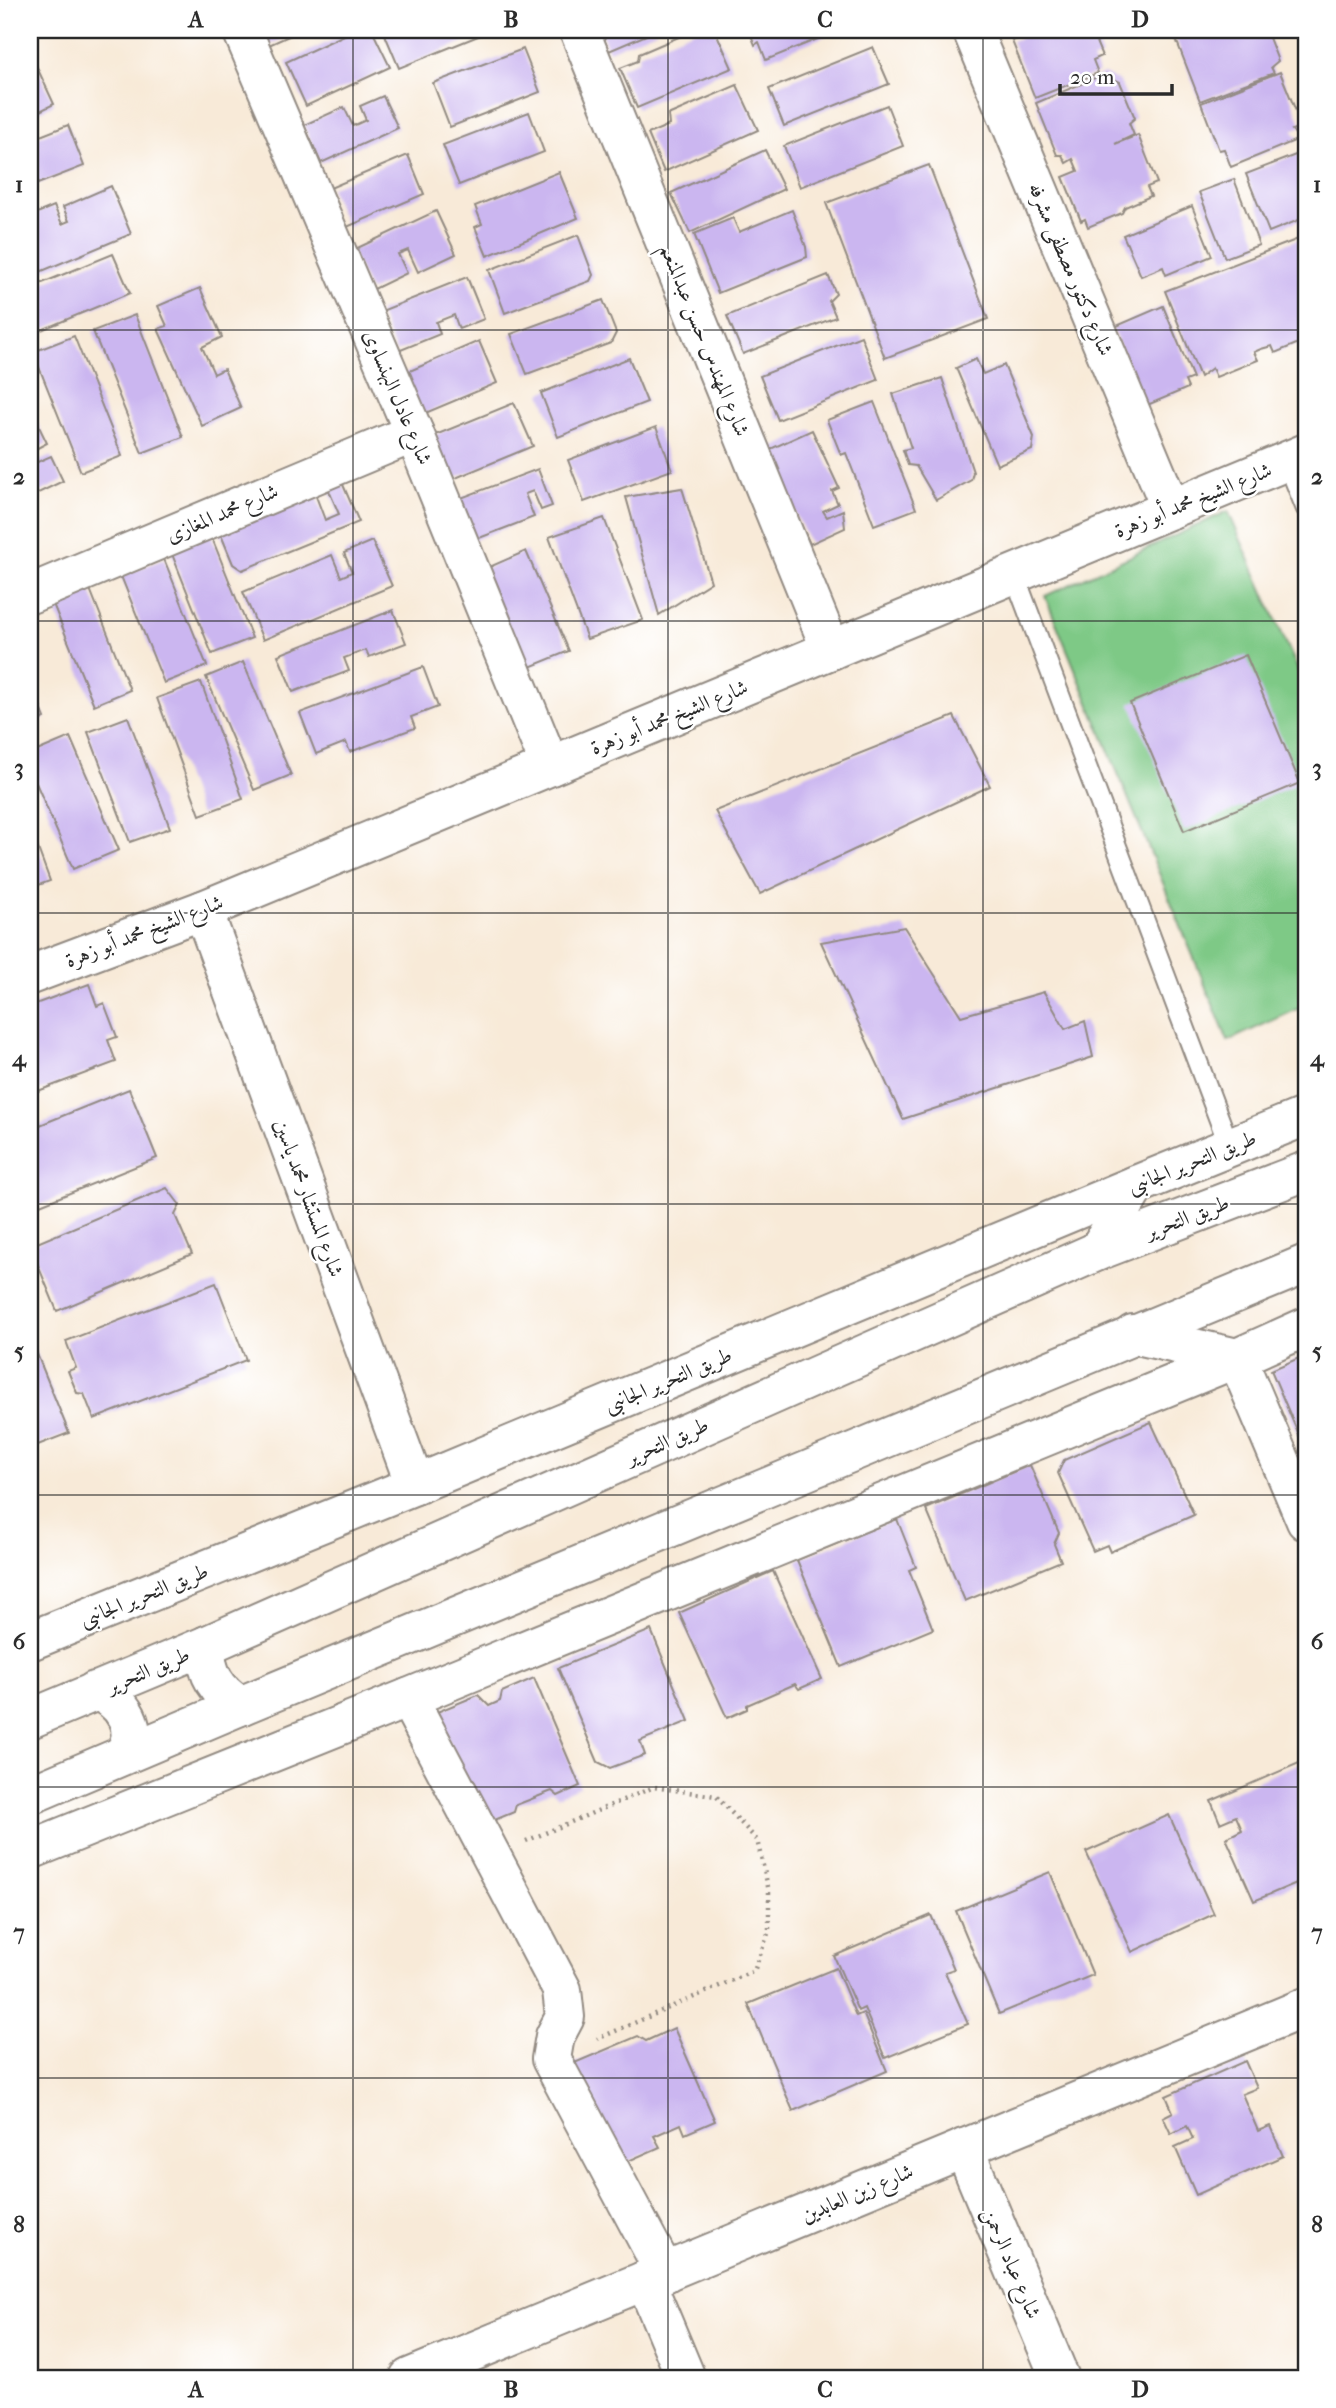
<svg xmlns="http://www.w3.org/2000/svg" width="1336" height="2408" viewBox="0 0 1336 2408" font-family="'IM FELL French Canon',Amiri,serif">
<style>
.green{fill:#7ec986;stroke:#547a58;stroke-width:2}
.building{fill:#cbb6f0}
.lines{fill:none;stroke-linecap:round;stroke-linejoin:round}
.service-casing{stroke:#928a82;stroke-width:23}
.minor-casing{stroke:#928a82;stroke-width:42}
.tertiary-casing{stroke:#928a82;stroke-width:42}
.path{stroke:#928a82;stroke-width:4.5;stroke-dasharray:2 5;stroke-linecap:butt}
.service{stroke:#fff;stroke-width:19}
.minor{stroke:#fff;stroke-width:38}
.tertiary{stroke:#fff;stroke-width:38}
.grid{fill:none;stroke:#2b2b2b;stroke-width:2;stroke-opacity:0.55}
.labels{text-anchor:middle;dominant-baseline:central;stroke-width:5;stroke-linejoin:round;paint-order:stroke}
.street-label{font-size:21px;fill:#2b2b2b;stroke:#fff}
.neatline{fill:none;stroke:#2b2b2b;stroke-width:2.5}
.grid-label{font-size:23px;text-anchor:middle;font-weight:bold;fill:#2b2b2b}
</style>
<rect width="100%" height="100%" fill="#fff"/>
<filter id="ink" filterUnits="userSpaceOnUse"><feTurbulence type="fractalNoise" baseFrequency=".0143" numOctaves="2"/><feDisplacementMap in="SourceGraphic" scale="14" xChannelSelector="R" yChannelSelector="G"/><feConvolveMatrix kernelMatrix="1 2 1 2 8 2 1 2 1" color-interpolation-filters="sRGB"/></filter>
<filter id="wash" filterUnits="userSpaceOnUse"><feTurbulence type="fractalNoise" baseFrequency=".00686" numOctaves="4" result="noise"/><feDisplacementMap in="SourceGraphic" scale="28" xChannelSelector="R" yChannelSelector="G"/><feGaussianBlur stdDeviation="1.57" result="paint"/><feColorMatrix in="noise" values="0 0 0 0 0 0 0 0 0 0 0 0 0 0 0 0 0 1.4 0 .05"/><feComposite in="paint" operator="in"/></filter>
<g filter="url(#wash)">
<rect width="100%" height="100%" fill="#f8ead8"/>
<polygon class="green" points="1228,511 1306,688 1306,1005 1228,1041 1045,596"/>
<g id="blocks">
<g class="building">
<polygon points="261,30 302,30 269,45"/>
<polygon points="355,30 372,30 390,67 306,106 286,62"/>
<polygon points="383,30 493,30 399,68"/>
<polygon points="600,30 658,30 609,51"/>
<polygon points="695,30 715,30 732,68 637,108 620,68 638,61 639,54"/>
<polygon points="749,30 840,30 766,60 759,42 755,45"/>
<polygon points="1039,30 1091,30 1102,56 1093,60 1098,73 1035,98 1012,41"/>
<polygon points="1172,30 1195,30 1175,38"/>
<polygon points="1201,30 1266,30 1278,61 1271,67 1274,73 1200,101 1176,39"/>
<polygon points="873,47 889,84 784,126 769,89"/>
<polygon points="523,49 540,92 450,127 433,83"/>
<polygon points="34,61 54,104 30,116 30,63"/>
<polygon points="1280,72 1302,126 1292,130 1299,139 1231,167 1224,149 1219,150 1201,103"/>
<polygon points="1104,74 1120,82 1135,118 1129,123 1134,135 1115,144 1138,135 1157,183 1147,187 1151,196 1125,207 1122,213 1088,227 1085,219 1081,221 1063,177 1078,171 1073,159 1066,163 1062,155 1057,155 1036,103"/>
<polygon points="737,85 758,130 664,172 648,134 669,125 668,115"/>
<polygon points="383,96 398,128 321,163 304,125 344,107 353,126 366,120 360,106"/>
<polygon points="887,105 903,146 800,187 784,146"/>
<polygon points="529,112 544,152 459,185 443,145"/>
<polygon points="68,125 84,166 30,187 30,140"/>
<polygon points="765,150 784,189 690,233 671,193"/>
<polygon points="1306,151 1306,210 1299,220 1269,232 1246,174"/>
<polygon points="408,155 424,194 347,227 330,188"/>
<polygon points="929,165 988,319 885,358 826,203"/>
<polygon points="559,172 578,218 487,256 475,227 482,224 475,206"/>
<polygon points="1234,179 1259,245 1225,258 1199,192"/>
<polygon points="111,186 131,234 30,276 30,216 54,206 62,224 69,221 63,207"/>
<polygon points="1192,206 1212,256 1166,275 1163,267 1141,276 1123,235"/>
<polygon points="792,210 806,247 807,257 718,293 694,234 733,218 739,232"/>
<polygon points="436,211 456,254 418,272 408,250 398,254 407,273 370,291 351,251"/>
<polygon points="578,235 593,275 590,281 505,313 489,270"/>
<polygon points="1306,236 1306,340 1275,353 1272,346 1261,349 1254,352 1258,360 1216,377 1212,368 1200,377 1165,291"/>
<polygon points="113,254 130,293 32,334 30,329 30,288"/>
<polygon points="828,275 836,294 829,301 836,317 743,354 727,316"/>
<polygon points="467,277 484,319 459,329 454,315 436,322 440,334 396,352 379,312"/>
<polygon points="200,288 222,337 202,347 214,374 224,369 241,408 202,426 158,329 167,326 158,306"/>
<polygon points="603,300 616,333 611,343 527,374 511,334"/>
<polygon points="1163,306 1193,378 1185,381 1188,388 1145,406 1112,328"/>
<polygon points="135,315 183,437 142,453 93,331"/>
<polygon points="74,336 122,456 81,472 33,352"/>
<polygon points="861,336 878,380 778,420 760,376"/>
<polygon points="479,341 497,383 416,417 398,376"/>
<polygon points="629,358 647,402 558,437 541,393"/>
<polygon points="976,359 983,374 1004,365 1034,437 1032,450 997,465 956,368"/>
<polygon points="942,378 973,472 971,480 936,500 916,466 908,465 903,450 911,448 893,394"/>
<polygon points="874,402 916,509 874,525 846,453 841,455 827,420"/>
<polygon points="514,403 533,446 446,482 428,438"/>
<polygon points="30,408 47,443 30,452"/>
<polygon points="656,427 672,470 584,502 568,460"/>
<polygon points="812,430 839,488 832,491 838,504 823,511 827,517 843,510 845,528 810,544 766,451"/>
<polygon points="51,456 63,481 30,497 30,457 33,464"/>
<polygon points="538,469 552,506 541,510 533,491 525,494 534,517 469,542 453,501"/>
<polygon points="341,480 359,522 242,570 233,564 219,530 314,491 325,520 339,514 327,486"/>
<polygon points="682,488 711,582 659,615 626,497"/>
<polygon points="604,518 643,620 587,639 549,537"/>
<polygon points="208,528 252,638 212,654 168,544"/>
<polygon points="372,541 392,586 263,640 243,592 332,555 341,577 352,572 344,553"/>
<polygon points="526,551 569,651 520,671 478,572"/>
<polygon points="164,559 207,666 164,683 121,576"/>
<polygon points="88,584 130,690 94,705 51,599"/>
<polygon points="393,610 406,643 369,657 366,650 344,658 349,671 293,692 278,655"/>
<polygon points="1246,655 1300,783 1184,831 1130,703"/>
<polygon points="243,662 291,775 254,790 206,677"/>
<polygon points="423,667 438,707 411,717 415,728 350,752 346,742 316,754 300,713"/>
<polygon points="30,681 45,718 30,725"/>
<polygon points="201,682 243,799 200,815 157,698"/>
<polygon points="954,716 990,786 760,894 715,811"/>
<polygon points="128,717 170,828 130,842 88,732"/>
<polygon points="70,737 119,850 73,869 30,769 30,754"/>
<polygon points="30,827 50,881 30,888"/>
<polygon points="904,927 961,1016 1044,992 1065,1029 1085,1021 1093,1057 903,1119 821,942"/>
<polygon points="89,984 97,1006 104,1003 117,1037 108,1040 116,1062 30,1094 30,1006"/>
<polygon points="129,1089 157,1158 30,1209 30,1129"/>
<polygon points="167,1188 180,1205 175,1215 192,1254 57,1311 30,1246"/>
<polygon points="216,1283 246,1360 94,1419 84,1394 77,1393 68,1371 76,1368 66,1341"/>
<polygon points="30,1337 69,1433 30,1448"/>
<polygon points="1306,1355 1306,1452 1271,1370"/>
<polygon points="1151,1422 1194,1515 1110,1552 1107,1545 1093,1551 1058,1473 1064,1460"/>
<polygon points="1030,1465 1059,1533 1054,1544 1061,1561 965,1601 926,1509"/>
<polygon points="897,1519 916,1567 909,1570 933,1629 841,1667 797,1560"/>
<polygon points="773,1571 822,1679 799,1689 795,1684 747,1705 747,1709 727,1718 679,1613"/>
<polygon points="651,1630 689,1721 640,1741 645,1755 610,1768 598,1762 558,1668"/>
<polygon points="534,1678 580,1786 558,1796 552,1791 516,1805 514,1812 485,1824 437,1712 478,1695 489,1706 500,1701 502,1692"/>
<polygon points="1306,1760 1306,1879 1254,1901 1226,1838 1242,1830 1236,1816 1220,1823 1211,1801"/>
<polygon points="1169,1815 1214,1914 1132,1952 1086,1852"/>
<polygon points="1050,1872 1093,1975 999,2014 956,1911"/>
<polygon points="931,1915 954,1969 945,1972 968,2024 885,2058 864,2008 858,2011 834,1956"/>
<polygon points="836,1968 856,2016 863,2013 887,2071 793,2111 748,2004"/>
<polygon points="674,2028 715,2121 685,2134 681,2124 654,2136 660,2147 617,2166 572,2064 638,2036 646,2041"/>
<polygon points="1245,2061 1257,2088 1242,2094 1258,2131 1270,2126 1283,2156 1196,2195 1175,2147 1193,2139 1187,2126 1171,2134 1163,2117 1173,2112 1166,2096"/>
</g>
</g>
</g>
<g filter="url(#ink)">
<use href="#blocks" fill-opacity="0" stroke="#928a82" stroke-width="2"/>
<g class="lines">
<g class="service-casing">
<g id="service">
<polyline points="1287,461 1306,508"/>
<polyline points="1014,574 1230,1148"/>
</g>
</g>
<g class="minor-casing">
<g id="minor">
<polyline points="242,30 414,433 550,766"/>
<polyline points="579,30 831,650"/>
<polyline points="972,30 1171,509"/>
<polyline points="30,594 414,433"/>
<polyline points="203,910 415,1485"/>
<polyline points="30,975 203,910 1306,453"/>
<polyline points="1237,1358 1306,1521"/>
<polyline points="30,1641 415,1485 1136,1185 1306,1116"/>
<polyline points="408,1698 562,1990 565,2017 555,2036 551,2059 665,2273"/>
<polyline points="30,1850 408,1698 1237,1358 1306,1327"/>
<polyline points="964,2148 1060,2378"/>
<polyline points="645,2280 686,2378"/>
<polyline points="409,2378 1306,2007"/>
</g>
</g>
<g class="tertiary-casing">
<g id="tertiary">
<polyline points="1098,1251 1136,1185"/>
<polyline points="1133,1334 1237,1358"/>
<path d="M207,1645C204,1673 217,1691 240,1706"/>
<path d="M95,1691C123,1700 142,1730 123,1755"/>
<polyline points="30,1719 207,1645 1098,1251 1306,1171"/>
<polyline points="30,1795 240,1706 1306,1264"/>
</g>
</g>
<polyline class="path" points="526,1841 654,1787 716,1796 757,1840 769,1891 769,1931 754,1971 597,2039"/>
<use href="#service" class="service"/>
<use href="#minor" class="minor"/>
<use href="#tertiary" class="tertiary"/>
</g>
</g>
<path class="grid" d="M353,30V2378M668,30V2378M983,30V2378M30,330H1306M30,621H1306M30,913H1306M30,1204H1306M30,1495H1306M30,1787H1306M30,2078H1306"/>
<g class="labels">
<g class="street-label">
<text transform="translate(1071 269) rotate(67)">شارع دكتور مصطفى مشرفه</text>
<text transform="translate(705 340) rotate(68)">شارع المهندس حسن عبدالمنعم</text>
<text transform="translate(398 397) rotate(67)">شارع عادل البهنساوى</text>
<text transform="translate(1193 500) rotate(-22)">شارع الشيخ محمد أبو زهرة</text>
<text transform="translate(222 513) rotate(-23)">شارع محمد المغازى</text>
<text transform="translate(669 717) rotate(-22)">شارع الشيخ محمد أبو زهرة</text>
<text transform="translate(144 931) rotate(-21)">شارع الشيخ محمد أبو زهرة</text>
<text transform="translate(1192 1162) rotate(-22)">طريق التحرير الجانبى</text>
<text transform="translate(309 1198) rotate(70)">شارع المستشار محمد ياسين</text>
<text transform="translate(1187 1217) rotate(-21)">طريق التحرير</text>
<text transform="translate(668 1380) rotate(-23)">طريق التحرير الجانبى</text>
<text transform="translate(667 1441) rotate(-24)">طريق التحرير</text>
<text transform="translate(144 1595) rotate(-22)">طريق التحرير الجانبى</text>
<text transform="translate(148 1670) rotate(-23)">طريق التحرير</text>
<text transform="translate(857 2193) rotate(-23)">شارع زين العابدين</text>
<text transform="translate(1012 2263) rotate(67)">شارع عباد الرحمن</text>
</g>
</g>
<rect width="1336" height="2408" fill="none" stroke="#fff" stroke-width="77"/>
<path d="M1060 84v10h112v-10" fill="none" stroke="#2b2b2b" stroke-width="3.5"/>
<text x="1070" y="84" font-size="21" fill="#2b2b2b" stroke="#ffffff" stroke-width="5" paint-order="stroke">20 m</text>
<rect x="38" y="38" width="1260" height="2332" class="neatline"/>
<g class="grid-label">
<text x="196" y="27">A</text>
<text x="511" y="27">B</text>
<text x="825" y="27">C</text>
<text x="1140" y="27">D</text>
<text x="19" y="192">1</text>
<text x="1317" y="192">1</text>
<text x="19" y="484">2</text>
<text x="1317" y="484">2</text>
<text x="19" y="775">3</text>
<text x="1317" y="775">3</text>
<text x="19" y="1066">4</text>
<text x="1317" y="1066">4</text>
<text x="19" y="1358">5</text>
<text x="1317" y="1358">5</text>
<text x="19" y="1649">6</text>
<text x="1317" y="1649">6</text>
<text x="19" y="1940">7</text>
<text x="1317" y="1940">7</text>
<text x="19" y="2232">8</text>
<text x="1317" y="2232">8</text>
<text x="196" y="2397">A</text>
<text x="511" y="2397">B</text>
<text x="825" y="2397">C</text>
<text x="1140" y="2397">D</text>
</g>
</svg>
